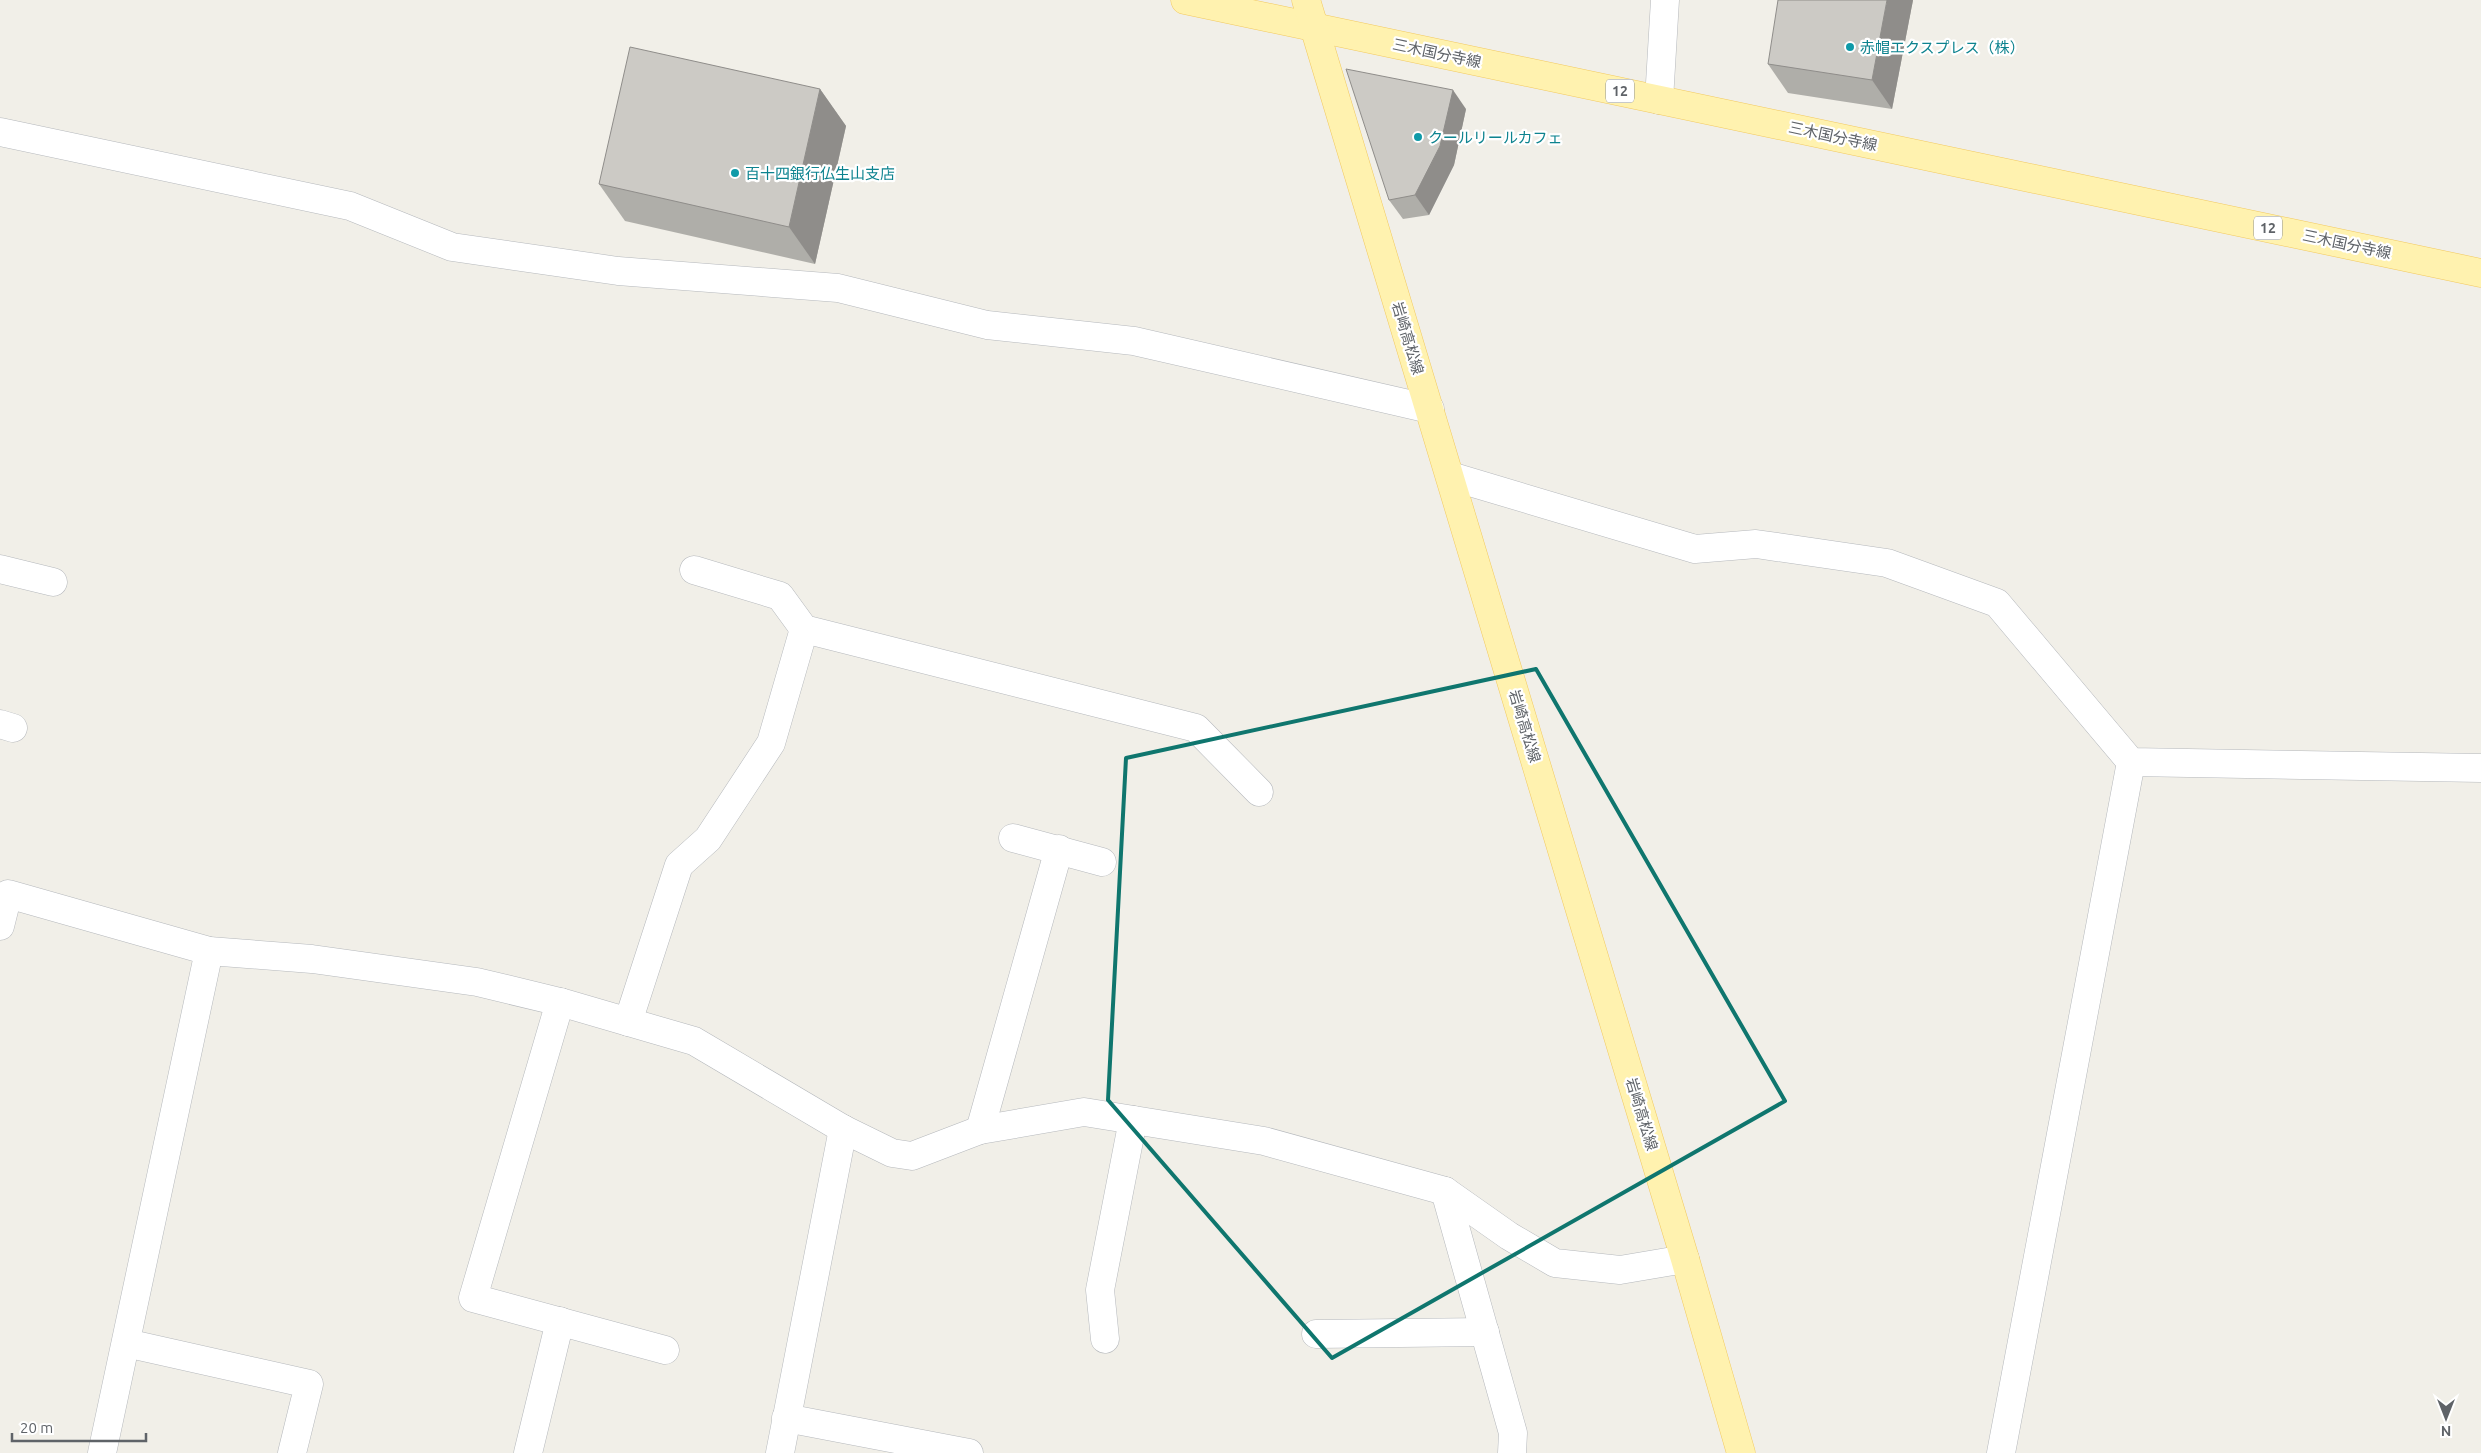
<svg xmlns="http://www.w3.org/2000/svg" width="2481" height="1453" viewBox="0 0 2481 1453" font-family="Ubuntu,'Noto Sans JP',sans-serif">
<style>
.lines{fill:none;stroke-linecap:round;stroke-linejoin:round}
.minor-casing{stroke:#b5b8bc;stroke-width:29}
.major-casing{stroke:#f2c960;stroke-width:29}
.minor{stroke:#fff;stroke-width:28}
.major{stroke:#fff2af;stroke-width:28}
.wall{fill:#afaea9}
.shaded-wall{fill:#8f8d8a}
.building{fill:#cccac5;stroke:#8f8d8a}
.marked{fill:none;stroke:#0f766e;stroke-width:4;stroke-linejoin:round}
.culture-dot{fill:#0f9aa8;stroke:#fff;stroke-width:2}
.labels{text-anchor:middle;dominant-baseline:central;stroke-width:4.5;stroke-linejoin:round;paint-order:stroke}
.shield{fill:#fff;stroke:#8f9295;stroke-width:1}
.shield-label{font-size:14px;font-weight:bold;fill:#5f6368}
.culture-label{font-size:15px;fill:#0d838f;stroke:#fff;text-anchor:start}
.street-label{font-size:15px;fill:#5f6368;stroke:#fff}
</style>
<rect width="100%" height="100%" fill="#f1efe8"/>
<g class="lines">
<g class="minor-casing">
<g id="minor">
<polyline points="1659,100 1665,0"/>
<polyline points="0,132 350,206 452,247 618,271 838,288 987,325 1134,341 1430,409"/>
<polyline points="1450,476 1695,549 1756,544 1887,563 1997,603 2131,762 2481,768"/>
<polyline points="0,569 53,582"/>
<polyline points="694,570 780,596 804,629 1196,728 1259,792"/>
<polyline points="0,724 13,728"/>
<polyline points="1013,838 1102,862"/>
<polyline points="0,926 8,894 209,951 312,959 477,982 560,1002 694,1041 843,1129 892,1153 912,1156 980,1130 1084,1112 1264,1141 1445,1191 1509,1236 1555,1263 1620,1270 1685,1259"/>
<polyline points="560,1002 473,1298 665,1350"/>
<polyline points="628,1022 679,865 708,839 771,743 804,629"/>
<polyline points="980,1130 1059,849"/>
<polyline points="1445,1191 1513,1433 1512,1453"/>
<polyline points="1316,1334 1485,1332"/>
<polyline points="1105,1339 1100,1290 1133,1120"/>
<polyline points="126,1343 309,1384 292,1453"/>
<polyline points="786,1418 969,1453"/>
<polyline points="102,1453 209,951"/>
<polyline points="528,1453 560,1321"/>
<polyline points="780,1453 843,1129"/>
<polyline points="2001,1453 2131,762"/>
</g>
</g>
<g class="major-casing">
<g id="major">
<polyline points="1185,0 2481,273"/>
<polyline points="1306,0 1685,1259 1741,1453"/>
</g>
</g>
<use href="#minor" class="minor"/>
<use href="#major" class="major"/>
</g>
<g class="wall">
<polygon points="1913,0 1892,109 1788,93 1768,64"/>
<polygon points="820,89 846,126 815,264 625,221 599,184"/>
<polygon points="1466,109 1454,165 1429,215 1403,219 1389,200"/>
</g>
<g class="shaded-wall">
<polygon points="1887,0 1913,0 1892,109 1872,80"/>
<polygon points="820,89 846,126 815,264 789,227"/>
<polygon points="1453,90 1466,109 1454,165 1429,215 1415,195"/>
</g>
<g class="building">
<polygon points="1778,0 1887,0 1872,80 1768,64"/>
<polygon points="630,47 820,89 789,227 599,184"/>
<polygon points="1346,69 1453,90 1440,146 1415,195 1389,200"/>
</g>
<path class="marked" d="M1536,669L1785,1101L1332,1358L1108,1100L1126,758Z"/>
<g class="culture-dot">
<circle cx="1850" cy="47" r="5"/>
<circle cx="1418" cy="137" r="5"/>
<circle cx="735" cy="173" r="5"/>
</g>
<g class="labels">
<g class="shield">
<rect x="1606" y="79.5" width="28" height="23" rx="4"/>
<rect x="2254" y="216.5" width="28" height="23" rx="4"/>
</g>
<g class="shield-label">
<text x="1620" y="91">12</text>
<text x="2268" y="228">12</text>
</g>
<g class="culture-label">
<text x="1860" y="47">赤帽エクスプレス（株）</text>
<text x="1428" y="137">クールリールカフェ</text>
<text x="745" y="173">百十四銀行仏生山支店</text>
</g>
<g class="street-label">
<text transform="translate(1437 53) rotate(12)">三木国分寺線</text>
<text transform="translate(1833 136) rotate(12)">三木国分寺線</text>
<text transform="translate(2347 244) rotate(12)">三木国分寺線</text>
<text transform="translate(1408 338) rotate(73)">岩崎高松線</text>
<text transform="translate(1525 726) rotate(73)">岩崎高松線</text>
<text transform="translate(1642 1114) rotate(73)">岩崎高松線</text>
</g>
</g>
<g transform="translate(2446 1418) rotate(180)" stroke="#ffffff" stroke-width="4" paint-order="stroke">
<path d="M0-4L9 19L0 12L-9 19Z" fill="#5f6368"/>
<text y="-8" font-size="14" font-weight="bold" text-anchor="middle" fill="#5f6368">N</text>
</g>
<path d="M12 1433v8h134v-8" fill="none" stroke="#5f6368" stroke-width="2.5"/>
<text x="20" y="1433" font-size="15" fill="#5f6368" stroke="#ffffff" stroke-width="4" paint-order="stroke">20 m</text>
</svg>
